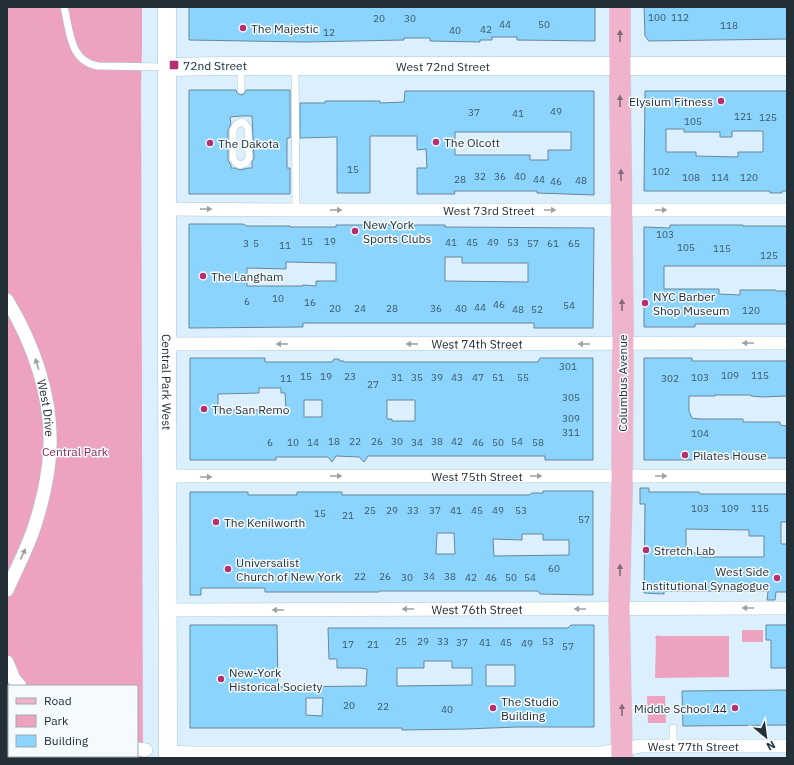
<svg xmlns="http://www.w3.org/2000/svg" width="794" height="765" viewBox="0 0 794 765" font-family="'IBM Plex Sans',sans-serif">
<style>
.green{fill:#eda2bf;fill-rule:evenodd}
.building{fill:#8bd4fd;stroke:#688799;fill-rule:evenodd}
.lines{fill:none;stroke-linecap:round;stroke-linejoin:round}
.lane-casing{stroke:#a8c9dc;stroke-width:8}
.street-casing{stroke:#a8c9dc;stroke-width:14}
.secondary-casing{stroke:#a8c9dc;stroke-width:19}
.primary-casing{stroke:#ced1d3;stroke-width:22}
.lane{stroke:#fff;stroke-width:7}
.street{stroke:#fff;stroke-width:13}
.secondary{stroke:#fff;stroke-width:18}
.primary{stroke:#efb3cc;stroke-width:21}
.oneway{fill:#7e6a7a}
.oneway2{fill:#9ca1a5}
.poi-dot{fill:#b52f72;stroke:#f4fafe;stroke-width:1.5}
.labels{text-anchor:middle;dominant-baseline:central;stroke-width:3;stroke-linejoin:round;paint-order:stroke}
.number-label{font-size:10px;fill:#3c5868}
.poi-label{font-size:12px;fill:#222f37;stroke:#f4fafe;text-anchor:start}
.street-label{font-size:12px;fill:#222f37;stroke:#f4fafe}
.park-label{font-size:12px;fill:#8e2759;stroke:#f4fafe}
</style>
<rect width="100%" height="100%" fill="#dbeffc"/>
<g class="green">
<path d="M7,7H142V49L141,83L143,758H7ZM9,686H137V756H9Z"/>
<rect x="742" y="630" width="21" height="12"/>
<polygon points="658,635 659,636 729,636 729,677 655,678 656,639 655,637"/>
<polygon points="647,696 665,696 666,723 648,723"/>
</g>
<g class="building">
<polygon points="189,7 595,7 595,41 517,40 517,37 492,37 492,40 480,40 480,42 430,41 430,38 404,38 404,40 305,42 189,40"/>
<polygon points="644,7 787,7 787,39 649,41 645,36"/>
<path d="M189,90H236L237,93L241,95L244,94L246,90H290V138H287V168H290V194H189ZM241,116H252L254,158L252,162V168H248L240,170L235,168H231V165L228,160V130L231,124L230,117Z"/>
<path d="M405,91H594V195L537,193V191H454L455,194H417V168H427L426,149L417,150V136H370V193H337V137L300,138V103H325V101H380V103L404,102ZM455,132H571V150H548V160H530V155H455Z"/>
<path d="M645,91H787V191H782V193H770V191H644ZM666,129H684V132H720V137H732V131H763V152H738V157L696,156V152H666Z"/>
<path d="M189,224H243L247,226H290V227H336V225H445V227L594,228L593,328H534V323H303V327L189,328ZM445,257H462V263H528V282L445,281ZM286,262L336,263V281H316V286L303,285V286H247V268L286,269Z"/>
<polygon points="670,225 743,225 743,226 787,226 787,266 664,266 664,289 719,289 719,294 740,295 740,290 776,290 776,291 786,291 786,297 787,297 787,324 695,324 695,327 644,327 644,227 670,228"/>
<path d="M190,358H265V362H332L334,359H339L340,361H344V362H538L540,358H593V460H545V456H368L364,462L359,457L336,456L332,462L328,457H276V460H190ZM259,388H281V393H285L286,410H276V413H259V410H218V394L259,393ZM304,400H322V417H304ZM387,400H415V421H392V419H387Z"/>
<polygon points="644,358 692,358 692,361 787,361 787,396 763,397 751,396 751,395 715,395 715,396 689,396 689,411 692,418 699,419 743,419 743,422 780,422 780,425 787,426 787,458 697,458 693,460 644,460"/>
<path d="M640,488H649V492H699L700,494H787V522H781V544H787V592H776L775,600H767L768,591H664V594L644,593L645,504H640ZM686,529L749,530V536H764V557H701V553H686Z"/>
<path d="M543,491H593V595L540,594L538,591H379V592H265V588H201V595H190V492H248V495H297V492H342V495H529L532,493H543ZM437,533H454L455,554H436ZM522,534H543V540H569V555L494,556L493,539L522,540Z"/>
<path d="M190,625H277L278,687L366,686L367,669L359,668H337V659H329L328,628H568L571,625H594V727H517L466,729L402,730V728H190ZM424,661H452V668H472V685L397,686V668H424ZM486,665H515V686H486ZM306,698H323L322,716L306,715Z"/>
<polygon points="766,625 787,625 787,668 771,668 771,640 766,640"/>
<polygon points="787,690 787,725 683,726 682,691"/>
</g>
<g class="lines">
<g class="lane-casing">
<g id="lane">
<path d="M64,7C70,30 69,61 98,66L166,67"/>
<polyline points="241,66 241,90"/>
<polyline points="295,66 296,210"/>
<polygon points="241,122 245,124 248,128 249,158 246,163 240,165 235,162 233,158 233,130 236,125"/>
<polyline points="673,728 673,746"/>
</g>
</g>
<g class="street-casing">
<g id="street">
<path id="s1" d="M167,209L296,210H787"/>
<path id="s2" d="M7,300C33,343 52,396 50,447C49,474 43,500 35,525C28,547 17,568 7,590"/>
<path id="s3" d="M167,344L787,343"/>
<path id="s4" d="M167,476H787"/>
<path id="s5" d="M168,610L787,608"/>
<polyline points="7,662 14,679 20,686"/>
<polyline points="137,749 146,750"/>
<path id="s6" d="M168,752L193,753H601L641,746H787"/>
</g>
</g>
<g class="secondary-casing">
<g id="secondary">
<path id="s7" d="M167,7V332L168,758"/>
<path id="s8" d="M167,67L225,66H787"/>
</g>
</g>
<g class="primary-casing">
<polyline id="primary" points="620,7 620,85 623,331 622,488 619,609 622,758"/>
</g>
<use href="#lane" class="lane"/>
<use href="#street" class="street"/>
<use href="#secondary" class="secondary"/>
<use href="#primary" class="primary"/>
</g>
<defs><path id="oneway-solid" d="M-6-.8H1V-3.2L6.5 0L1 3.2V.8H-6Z"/></defs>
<g class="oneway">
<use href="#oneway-solid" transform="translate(620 36) rotate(-90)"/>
<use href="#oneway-solid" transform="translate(620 101) rotate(-91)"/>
<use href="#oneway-solid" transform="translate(621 175) rotate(-91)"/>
<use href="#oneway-solid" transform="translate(622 305) rotate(-91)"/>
<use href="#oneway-solid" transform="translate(620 570) rotate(-89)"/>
<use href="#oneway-solid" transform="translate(622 710) rotate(-91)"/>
</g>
<g class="oneway2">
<use href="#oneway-solid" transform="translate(206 209)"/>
<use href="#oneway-solid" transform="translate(336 210)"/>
<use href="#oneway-solid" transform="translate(550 210)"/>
<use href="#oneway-solid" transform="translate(661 210)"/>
<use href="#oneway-solid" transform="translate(748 343) rotate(180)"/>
<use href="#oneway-solid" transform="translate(282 344) rotate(-180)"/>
<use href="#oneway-solid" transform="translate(412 344) rotate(-180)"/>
<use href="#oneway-solid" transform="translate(584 344) rotate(-180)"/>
<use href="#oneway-solid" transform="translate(37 364) rotate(-108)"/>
<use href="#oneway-solid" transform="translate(336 476)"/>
<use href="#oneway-solid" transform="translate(536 476)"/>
<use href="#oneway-solid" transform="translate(661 476)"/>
<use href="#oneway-solid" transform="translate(206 477)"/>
<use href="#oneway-solid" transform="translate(23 554) rotate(-65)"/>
<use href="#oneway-solid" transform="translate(748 608) rotate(180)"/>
<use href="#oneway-solid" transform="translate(408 609) rotate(180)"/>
<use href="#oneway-solid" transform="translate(580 609) rotate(180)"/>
<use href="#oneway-solid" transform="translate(278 610) rotate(180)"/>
</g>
<g class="poi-dot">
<circle cx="243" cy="28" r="4"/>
<rect x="169" y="60" width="10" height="10" rx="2"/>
<circle cx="721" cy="101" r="4"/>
<circle cx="436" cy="142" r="4"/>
<circle cx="210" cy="143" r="4"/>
<circle cx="355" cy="231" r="4"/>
<circle cx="203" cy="276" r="4"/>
<circle cx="645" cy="303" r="4"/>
<circle cx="204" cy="409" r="4"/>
<circle cx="685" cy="455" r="4"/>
<circle cx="216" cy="522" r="4"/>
<circle cx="646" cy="550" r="4"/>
<circle cx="228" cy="569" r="4"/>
<circle cx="777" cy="578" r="4"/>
<circle cx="221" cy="679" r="4"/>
<circle cx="493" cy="708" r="4"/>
<circle cx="735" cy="708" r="4"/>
</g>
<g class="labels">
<g class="number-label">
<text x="657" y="17">100</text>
<text x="680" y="17">112</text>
<text x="379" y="18">20</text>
<text x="410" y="18">30</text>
<text x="505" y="24">44</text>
<text x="544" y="24">50</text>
<text x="729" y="25">118</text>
<text x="486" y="29">42</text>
<text x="455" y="30">40</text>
<text x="329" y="32">12</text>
<text x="556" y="111">49</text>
<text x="474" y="112">37</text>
<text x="518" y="113">41</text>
<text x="743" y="116">121</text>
<text x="768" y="117">125</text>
<text x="693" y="121">105</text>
<text x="353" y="169">15</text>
<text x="661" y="171">102</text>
<text x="480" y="176">32</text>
<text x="500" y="176">36</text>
<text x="520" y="176">40</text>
<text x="691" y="177">108</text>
<text x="720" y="177">114</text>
<text x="749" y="177">120</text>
<text x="460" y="179">28</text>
<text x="539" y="179">44</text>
<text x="581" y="180">48</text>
<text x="556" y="181">46</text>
<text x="665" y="234">103</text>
<text x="307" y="241">15</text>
<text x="330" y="241">19</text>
<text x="451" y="242">41</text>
<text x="472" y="242">45</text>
<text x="493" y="242">49</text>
<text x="513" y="242">53</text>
<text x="246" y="243">3</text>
<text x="256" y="243">5</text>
<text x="533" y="243">57</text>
<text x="553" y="243">61</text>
<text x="574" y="243">65</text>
<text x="285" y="245">11</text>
<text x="686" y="247">105</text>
<text x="722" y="248">115</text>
<text x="769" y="255">125</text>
<text x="278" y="298">10</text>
<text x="247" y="301">6</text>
<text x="310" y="302">16</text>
<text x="499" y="304">46</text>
<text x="569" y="305">54</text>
<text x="480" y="307">44</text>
<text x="335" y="308">20</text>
<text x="360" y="308">24</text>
<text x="392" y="308">28</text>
<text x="436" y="308">36</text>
<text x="461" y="308">40</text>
<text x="518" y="309">48</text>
<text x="537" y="309">52</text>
<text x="751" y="310">120</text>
<text x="568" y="366">301</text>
<text x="730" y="375">109</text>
<text x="760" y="375">115</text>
<text x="306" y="376">15</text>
<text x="326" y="376">19</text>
<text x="350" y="376">23</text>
<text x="397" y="377">31</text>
<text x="417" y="377">35</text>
<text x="437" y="377">39</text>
<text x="457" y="377">43</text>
<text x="478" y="377">47</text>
<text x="498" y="377">51</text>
<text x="523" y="377">55</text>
<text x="700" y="377">103</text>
<text x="286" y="378">11</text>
<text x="670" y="378">302</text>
<text x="373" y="384">27</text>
<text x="571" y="397">305</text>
<text x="571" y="418">309</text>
<text x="571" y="432">311</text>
<text x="700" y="433">104</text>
<text x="334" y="441">18</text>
<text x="355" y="441">22</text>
<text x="377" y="441">26</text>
<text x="397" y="441">30</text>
<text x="437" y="441">38</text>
<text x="457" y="441">42</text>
<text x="517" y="441">54</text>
<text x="270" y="442">6</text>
<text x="293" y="442">10</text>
<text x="313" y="442">14</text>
<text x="417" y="442">34</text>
<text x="478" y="442">46</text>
<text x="498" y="442">50</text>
<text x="538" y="442">58</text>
<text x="700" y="508">103</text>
<text x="730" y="508">109</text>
<text x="760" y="508">115</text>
<text x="370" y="510">25</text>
<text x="392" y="510">29</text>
<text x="413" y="510">33</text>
<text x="435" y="510">37</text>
<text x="456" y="510">41</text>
<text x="477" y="510">45</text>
<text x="498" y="510">49</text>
<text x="521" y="510">53</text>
<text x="320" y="513">15</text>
<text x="348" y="515">21</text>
<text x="584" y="519">57</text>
<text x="554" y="568">60</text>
<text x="360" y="576">22</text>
<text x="385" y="576">26</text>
<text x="429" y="576">34</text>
<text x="450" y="576">38</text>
<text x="407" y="577">30</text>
<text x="471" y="577">42</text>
<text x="491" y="577">46</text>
<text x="511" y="577">50</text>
<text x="530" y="577">54</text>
<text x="401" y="641">25</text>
<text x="423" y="641">29</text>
<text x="443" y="641">33</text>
<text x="548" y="641">53</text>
<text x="462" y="642">37</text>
<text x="485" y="642">41</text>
<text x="506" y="642">45</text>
<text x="527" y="643">49</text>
<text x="348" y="644">17</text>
<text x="373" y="644">21</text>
<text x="568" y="646">57</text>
<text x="349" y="705">20</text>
<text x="383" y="706">22</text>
<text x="447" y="709">40</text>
</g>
<g class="poi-label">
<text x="251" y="28">The Majestic</text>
<text x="183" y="65">72nd Street</text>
<text x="713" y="101" text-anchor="end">Elysium Fitness</text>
<text x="444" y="142">The Olcott</text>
<text x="218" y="143">The Dakota</text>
<text x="363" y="224">New York<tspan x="363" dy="14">Sports Clubs</tspan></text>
<text x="211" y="276">The Langham</text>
<text x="653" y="296">NYC Barber<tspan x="653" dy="14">Shop Museum</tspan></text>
<text x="212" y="409">The San Remo</text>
<text x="693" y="455">Pilates House</text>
<text x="224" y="522">The Kenilworth</text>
<text x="654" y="550">Stretch Lab</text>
<text x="236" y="562">Universalist<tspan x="236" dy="14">Church of New York</tspan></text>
<text x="769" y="571" text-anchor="end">West Side<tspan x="769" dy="14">Institutional Synagogue</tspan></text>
<text x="229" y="672">New-York<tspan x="229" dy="14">Historical Society</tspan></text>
<text x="501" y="701">The Studio<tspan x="501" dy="14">Building</tspan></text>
<text x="727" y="708" text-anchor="end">Middle School 44</text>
</g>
<g class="street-label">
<text stroke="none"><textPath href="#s8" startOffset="276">West 72nd Street</textPath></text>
<text stroke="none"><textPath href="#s1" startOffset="322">West 73rd Street</textPath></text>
<text stroke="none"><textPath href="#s3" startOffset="310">West 74th Street</textPath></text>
<text stroke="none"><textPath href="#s7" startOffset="375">Central Park West</textPath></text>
<text transform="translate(622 383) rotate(-90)">Columbus Avenue</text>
<text stroke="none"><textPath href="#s2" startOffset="116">West Drive</textPath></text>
<text stroke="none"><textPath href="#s4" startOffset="310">West 75th Street</textPath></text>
<text stroke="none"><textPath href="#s5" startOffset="309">West 76th Street</textPath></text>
<text stroke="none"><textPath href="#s6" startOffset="526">West 77th Street</textPath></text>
</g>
<g class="park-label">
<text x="75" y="451">Central Park</text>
</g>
</g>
<rect width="794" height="765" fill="none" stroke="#222f37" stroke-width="16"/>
<rect x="8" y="685" width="130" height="72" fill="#f4fafe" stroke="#a0a9ae"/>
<rect x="16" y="698" width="20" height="6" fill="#efb3cc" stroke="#a0a9ae"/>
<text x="44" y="705" font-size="12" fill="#222f37">Road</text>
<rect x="16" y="715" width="20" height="12" fill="#eda2bf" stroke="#a0a9ae"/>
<text x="44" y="725" font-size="12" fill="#222f37">Park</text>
<rect x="16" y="735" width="20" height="12" fill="#8bd4fd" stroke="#a0a9ae"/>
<text x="44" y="745" font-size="12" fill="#222f37">Building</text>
<g transform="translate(766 737) rotate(151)" stroke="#f4fafe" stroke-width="3" paint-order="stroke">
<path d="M0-3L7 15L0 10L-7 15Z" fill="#222f37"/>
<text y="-6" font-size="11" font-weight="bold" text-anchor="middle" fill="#222f37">N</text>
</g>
</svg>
